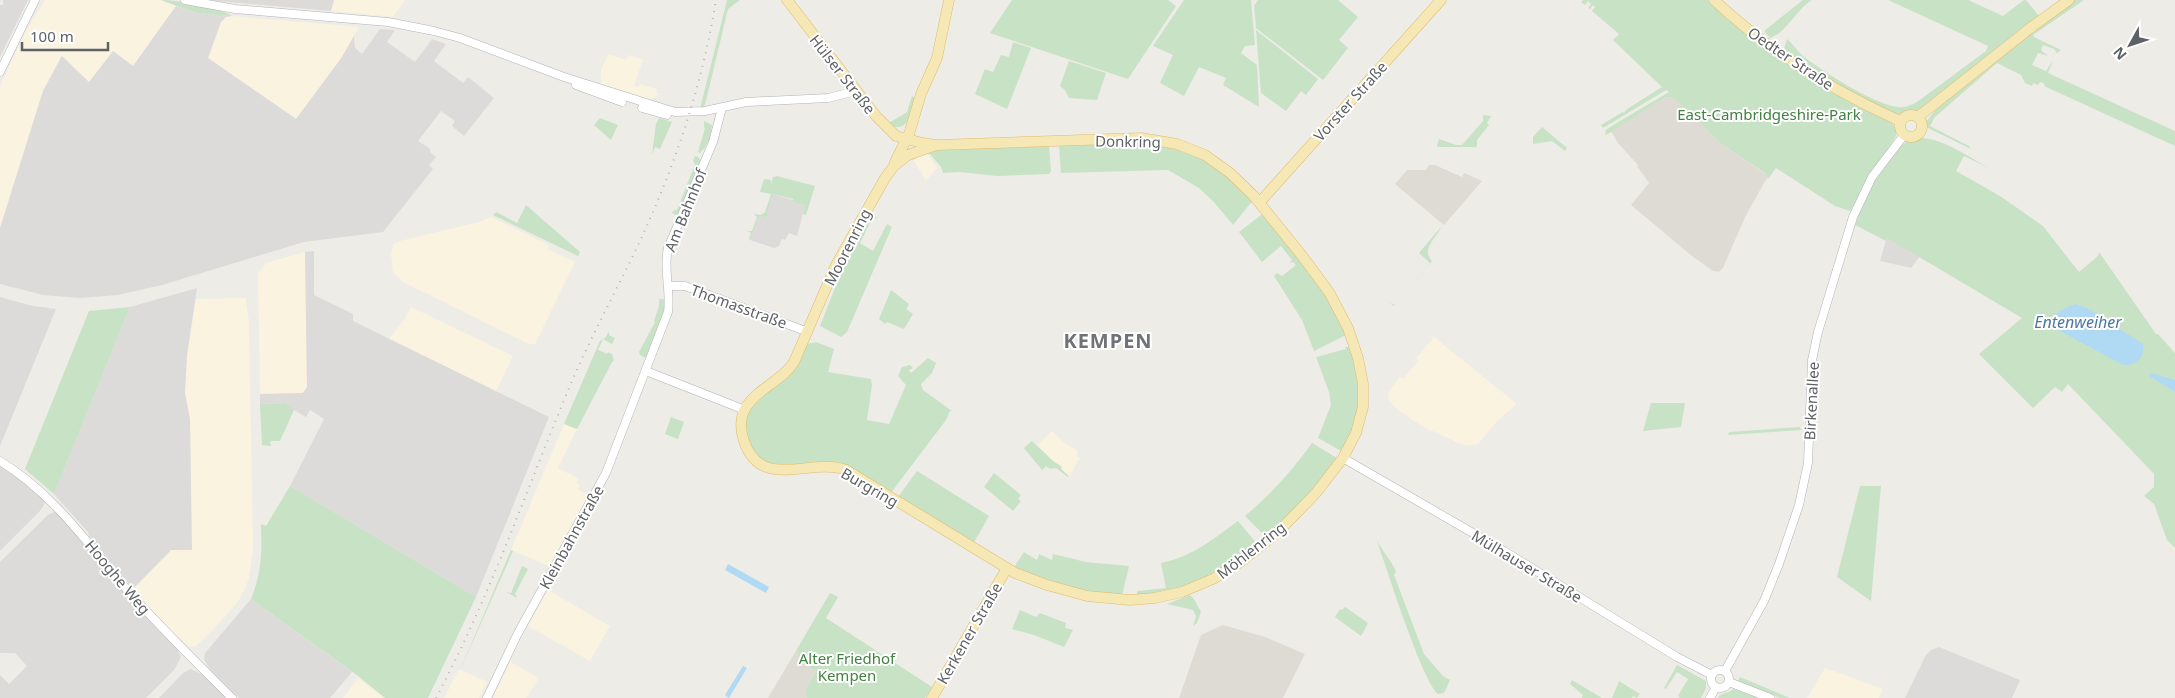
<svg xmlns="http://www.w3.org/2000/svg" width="2175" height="698" viewBox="0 0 2175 698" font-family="'Noto Sans',sans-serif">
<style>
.commercial{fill:#faf3e0}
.industrial{fill:#dddbd9}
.education{fill:#dedbd5}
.green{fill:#c8e2c6}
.water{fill:#b0daf4}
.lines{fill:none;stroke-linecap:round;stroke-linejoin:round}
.minor-casing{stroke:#b2b3b7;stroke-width:9}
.major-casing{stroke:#e0bb6e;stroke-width:11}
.minor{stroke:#fff;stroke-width:8}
.major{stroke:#f5e8b5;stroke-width:10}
.rail{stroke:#b4b5b5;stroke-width:2;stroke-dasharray:1 6;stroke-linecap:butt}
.labels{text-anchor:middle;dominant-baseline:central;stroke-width:4;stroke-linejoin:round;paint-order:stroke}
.street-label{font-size:15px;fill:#5e6165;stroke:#fff}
.park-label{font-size:15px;fill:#418141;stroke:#fff}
.water-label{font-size:16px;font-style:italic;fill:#4c769c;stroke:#fff}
.district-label{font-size:20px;font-weight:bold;letter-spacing:1px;fill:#6f7377;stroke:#fff}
</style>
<rect width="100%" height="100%" fill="#eeece7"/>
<g class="commercial">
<polygon points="45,0 161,0 176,6 133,66 89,82 61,56 43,91 0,228 0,87 24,34"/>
<polygon points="334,0 405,0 393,17 331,11"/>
<polygon points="232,16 359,27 342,57 297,119 208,58 221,22 226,17"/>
<polygon points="609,54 626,60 629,55 643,60 634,86 638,87 640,84 657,89 656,93 659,94 649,101 603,86 601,84 601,69"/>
<polygon points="924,153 927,153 937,168 926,181 913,159"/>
<polygon points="491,217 549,245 547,249 575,262 535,344 529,344 403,282 393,272 391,253 394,244 400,241 479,222"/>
<polygon points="305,252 307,387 303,393 260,394 258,274 266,263"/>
<polygon points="246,298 249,323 253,549 249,579 239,600 221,621 200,642 195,646 189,647 162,622 133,589 171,550 192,549 190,419 185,393 187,355 196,299"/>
<polygon points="411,307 513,356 496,391 389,339 404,320"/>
<polygon points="1434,337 1517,404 1499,419 1478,444 1468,446 1458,443 1420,425 1398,410 1389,401 1388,392 1400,377 1403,379 1418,361 1416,358"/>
<polygon points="564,424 577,429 558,468 579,479 576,483 580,485 578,489 589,495 549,566 511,550"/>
<polygon points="1052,431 1063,442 1075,449 1078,453 1076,456 1080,458 1069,476 1037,445"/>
<polygon points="548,590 610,626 590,661 528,626"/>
<polygon points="510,662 539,678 526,698 493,698"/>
<polygon points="1825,668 1883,689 1879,698 1807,698"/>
<polygon points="459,669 487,682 479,698 444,698"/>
<polygon points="358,678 385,698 343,698"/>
</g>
<g class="industrial">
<polygon points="3,0 28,0 0,57 0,5 3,5"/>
<polygon points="205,0 334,0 331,11"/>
<polygon points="176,6 196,13 232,16 226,17 221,22 208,58 296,119 342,57 354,36 355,48 362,54 380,29 395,30 387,42 415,62 432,39 446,44 434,61 463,83 468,77 494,98 464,136 452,126 455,121 441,111 418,141 429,148 431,153 436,157 429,165 433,169 383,232 304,242 162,285 118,295 80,298 43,295 0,284 0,228 43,91 62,56 89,82 113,51 133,66"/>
<polygon points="773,194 793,200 793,202 805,206 797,236 789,233 785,240 782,239 779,246 774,248 750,240 759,216 766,218"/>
<polygon points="1887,237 1920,256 1911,268 1880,261"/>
<polygon points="314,251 314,295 353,314 353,321 549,417 476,597 290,486 324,419 310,410 306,417 294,410 286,403 260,404 260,394 303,393 307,387 305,252"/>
<polygon points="197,288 187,355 185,393 190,419 192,550 171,550 133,589 89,536 88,532 54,494 130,307"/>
<polygon points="0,297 33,306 56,309 0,446"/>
<polygon points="0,466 30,487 44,499 45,503 40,511 0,551"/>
<polygon points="54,512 59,515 123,591 177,649 181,657 174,670 146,698 0,698 0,675 9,684 27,666 15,653 0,653 0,562 48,515"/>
<polygon points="251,599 352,672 330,698 239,698 209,668 204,659 205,653"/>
<polygon points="1939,647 2020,680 2012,698 1905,698 1926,655 1931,650"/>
<polygon points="191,669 203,675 226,698 159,698 183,673"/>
</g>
<g class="education">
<polygon points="1666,97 1674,98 1720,143 1768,176 1745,217 1723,268 1719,272 1713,271 1692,256 1631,205 1649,183 1637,166 1638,165 1618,143 1611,131"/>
<polygon points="1429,165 1435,165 1462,177 1464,173 1482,181 1444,225 1395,184 1407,170 1426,170"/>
<polygon points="1223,625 1265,637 1305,654 1283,698 1179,698 1201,635"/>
<polygon points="797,649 799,660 816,671 805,690 807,698 768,698"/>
</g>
<g class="green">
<path d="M161,0C179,0 217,7 232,16L196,13Z"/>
<polygon points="727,0 740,0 728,9 705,105 700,109"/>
<polygon points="1012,0 1168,0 1176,6 1128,79 990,33"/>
<polygon points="1184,0 1251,0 1255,45 1245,46 1241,53 1257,65 1259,107 1223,85 1226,78 1199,67 1184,96 1160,83 1173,55 1153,46"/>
<polygon points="1258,0 1338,0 1358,17 1339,40 1348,48 1323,80 1256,28 1254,6"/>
<path d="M1583,0H1708C1762,52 1828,88 1893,124L1896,128V136L1850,211L1835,206L1776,168L1768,179L1766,174L1720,143L1674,98L1666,97L1606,135L1605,131L1610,127L1669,92L1666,90L1603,128L1601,125L1623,112L1624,113L1627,109L1662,87L1613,40L1619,34L1592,11L1595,7L1593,5L1590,9L1588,8L1591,4L1588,1L1585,5L1581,2Z"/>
<path d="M1803,0H1812C1798,8 1784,35 1770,38L1764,31Z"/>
<path d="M1888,0H1968L2003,16L2024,0H2026L2039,16L2060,0H2065L1928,104L1915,112L1897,114L1846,91L1788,53L1784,49L1787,39C1793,44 1797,51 1803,56C1822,71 1875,105 1898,107C1905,108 1911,105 1917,102L1986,51L1988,46Z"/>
<polygon points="2075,0 2084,0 2033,35 2034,37 2061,50 2057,53 2054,49 2043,45 2041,50 2048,56 2038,53 2032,65 2046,71 2053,60 2048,73 2175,131 2175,146 2044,86 2045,84 2040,82 2038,85 2033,83 2032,86 2025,83 2021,75 1997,63 1935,117 1930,126 1969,146 1971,149 1926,127 1926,122 1937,108"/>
<polygon points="1256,30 1318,79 1306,95 1301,91 1286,111 1261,93"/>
<polygon points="1013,42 1031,48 1007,109 975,94 985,69 993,72 1001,55 1009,57"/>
<polygon points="1069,61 1106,73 1097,100 1069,98 1065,90 1060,86"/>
<path d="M912,96L916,99C912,112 906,137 889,123L907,112Z"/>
<polygon points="1483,115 1491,116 1487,123 1489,125 1477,140 1477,147 1438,147 1437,145 1439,139 1456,145 1462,145 1483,121"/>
<polygon points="600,118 618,125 611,140 594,125"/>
<polygon points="659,118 672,122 660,149 655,147 652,155 656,124"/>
<path d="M704,121L712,125C711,137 708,145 700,153L698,152L705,128L704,127Z"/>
<polygon points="1542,127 1567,148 1565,151 1552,141 1533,144 1533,137"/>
<path d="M1913,138C1939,135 1967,156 1989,168L1964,156L1956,171L2000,196L2043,226L2079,272L2098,256L2099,252L2156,334H2158L2175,353V548L2167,540L2154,504L2144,496L2154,487V474L2068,384L2062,392L2055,387L2033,408L1979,354L2022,318L1887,238L1886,241L1855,225C1867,193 1881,154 1913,138Z"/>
<polygon points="1130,141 1177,146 1217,167 1253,200 1233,225 1214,202 1199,188 1168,170 1061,173 1059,145"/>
<polygon points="1049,146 1051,171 1049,174 997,176 960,172 943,173 941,167 930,154 923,153 913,160 910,156 935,150"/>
<path d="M695,156L698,157L701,161C696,174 686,209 676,215L672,213L674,210H677L695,164L693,161Z"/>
<polygon points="777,176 815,186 806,215 803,214 805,206 793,202 793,199 773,194 766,218 759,216 750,240 749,239 751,233 747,231 752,231 757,217 754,214 761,215 765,212 771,194 760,192 764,179 771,180 771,185 773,177"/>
<polygon points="526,205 580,252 578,256 493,215 496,212 517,223"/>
<polygon points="1265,212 1332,302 1345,335 1344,336 1314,351 1302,320 1274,276 1277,273 1282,276 1296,265 1293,262 1289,263 1292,260 1281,246 1262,262 1239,232"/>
<polygon points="873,213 878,219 873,217 860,243 873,251 887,224 892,227 847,332 841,337 820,326 838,280"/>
<path d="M1441,227C1438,237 1420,248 1432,261L1394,306L1390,303L1395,305L1430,263L1419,253Z"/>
<polygon points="891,290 909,304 906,309 913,314 904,329 887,322 885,324 879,319"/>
<polygon points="659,299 665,299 663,317 648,359 640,355 639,352 655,322 654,321 659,306"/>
<polygon points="130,307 54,494 25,469 89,311"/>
<polygon points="609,331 609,335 615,338 612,344 603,339 598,350 607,354 608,352 612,354 614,360 611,364 577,429 564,424 600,341 606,337"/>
<polygon points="816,342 834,349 828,372 871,379 872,385 867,420 889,424 906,385 898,376 902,367 910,365 913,368 909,370 911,373 928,358 936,363 932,373 921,384 923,390 952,411 950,411 946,420 890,494 856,472 767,463 759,457 750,446 745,427 748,412 807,344"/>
<polygon points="1345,347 1350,347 1358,368 1359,413 1343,452 1318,438 1331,405 1329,392 1316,357 1346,349"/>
<polygon points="286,403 294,410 280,441 270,441 271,446 262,445 260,404"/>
<polygon points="1651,403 1685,403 1681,427 1643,431"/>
<polygon points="671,417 684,422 678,439 665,434"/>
<polygon points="1800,427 1801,430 1728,435 1729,432"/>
<polygon points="1032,441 1053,461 1062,467 1061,469 1069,476 1068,477 1056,468 1050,469 1046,466 1042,470 1024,448"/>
<path d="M1312,443L1337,458L1314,491L1266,537L1245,516C1270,495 1293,470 1312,443Z"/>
<polygon points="917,471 989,516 973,544 898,497"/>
<polygon points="994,473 1021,495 1018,499 1021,501 1013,511 984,487"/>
<path d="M290,486L476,597L428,698H385L358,676L251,599C262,572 262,552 261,524L266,526Z"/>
<polygon points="1860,486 1881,486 1871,601 1837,577"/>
<path d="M1238,521L1257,544L1227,568L1172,592L1137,595V591L1166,588L1161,563C1193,556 1212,540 1238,521Z"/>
<path d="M1376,538C1381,551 1392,560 1396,572L1394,575L1424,654L1443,676L1450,680L1444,693L1438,694C1422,681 1386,566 1376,538Z"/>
<polygon points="511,550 513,551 459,673"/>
<polygon points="1024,552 1037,560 1039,554 1052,560 1053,554 1086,562 1129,566 1122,596 1072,590 1013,569"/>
<polygon points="522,566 528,569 515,594 517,598 506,592 511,593"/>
<polygon points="830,593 838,597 826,618 932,687 925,698 807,698 805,690 816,671 799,660 797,649"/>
<polygon points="1190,595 1194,599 1201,612 1197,623 1193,626 1196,616 1193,610 1167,604"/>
<polygon points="1345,607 1368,623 1361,636 1335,617 1340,609 1342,610"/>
<polygon points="1020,610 1036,617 1040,613 1066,623 1065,628 1073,630 1064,647 1034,635 1012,629"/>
<polygon points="1677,665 1706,681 1706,688 1701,698 1680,698 1678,696 1688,679 1677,672 1666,689 1664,688"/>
<polygon points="1740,677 1790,698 1780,698 1738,681"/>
<polygon points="1572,680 1602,698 1582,698 1583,695 1570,684"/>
<polygon points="1619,681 1640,694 1637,698 1633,696 1632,698 1612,698"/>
<polygon points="1733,689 1760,698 1718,698 1720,695 1731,691"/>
</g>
<g class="water">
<path d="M2075,304L2089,309L2143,344C2146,357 2135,366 2123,365L2060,331L2054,319L2059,311Z"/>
<polygon points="2151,373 2175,380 2175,392 2149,376"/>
<polygon points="728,564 769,587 766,593 725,570"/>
<polygon points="743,666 747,668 729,698 725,695"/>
</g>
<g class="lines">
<g class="minor-casing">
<g id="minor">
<polyline points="185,0 235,9 388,22 434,31 460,38 564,77 675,112 705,111 746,102 828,98 856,91"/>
<polyline points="0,72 35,0"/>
<polyline points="576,85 622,102"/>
<polyline points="642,108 667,115"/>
<polyline points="669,286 685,286 808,332"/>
<polyline points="646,371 745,410"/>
<polyline points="1343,458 1504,551 1677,657 1712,675"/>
<path d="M0,461C54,494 88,544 128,591C161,628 197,663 232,698"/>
<circle cx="1720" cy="679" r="9"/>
<polyline points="1725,671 1764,601 1779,564 1799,505 1808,463 1812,360 1818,332 1853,217 1872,177 1904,135"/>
<polyline points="1729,682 1770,698"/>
<path d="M487,698L517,635L606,473L668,312C671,290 663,269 668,248L713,142L722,108"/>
<polyline points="1710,698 1716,687"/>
</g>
</g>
<g class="major-casing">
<g id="major">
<path d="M787,0L876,116L896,136L922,143L936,145L1141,138L1177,144L1205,155L1230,173L1253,195L1303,257L1329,292L1348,328L1358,358L1363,384V407L1356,433L1343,458L1316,493L1279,531L1242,561L1213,579L1182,592L1155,598L1130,600L1087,596L1047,585L1015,573L846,470C811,457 761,492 744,441C740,430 740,417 746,407C758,388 782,381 794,362L836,265L885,178L894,166L908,155L936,145"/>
<path d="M1714,0C1768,50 1833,91 1900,121"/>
<circle cx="1911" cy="126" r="11"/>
<polyline points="1918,117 2033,26 2069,0"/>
<polyline points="895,162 909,134 921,94 937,58 949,0"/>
<polyline points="1260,202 1441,0"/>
<polyline points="932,698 1007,568"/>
</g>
</g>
<use href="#minor" class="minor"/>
<use href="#major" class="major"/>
<path class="rail" d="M436,698C491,595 529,482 575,374C599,320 629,268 652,214C682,145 704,74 716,0"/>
</g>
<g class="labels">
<g class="street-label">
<text transform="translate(1791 58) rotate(34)">Oedter Straße</text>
<text transform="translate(843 74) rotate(52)">Hülser Straße</text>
<text transform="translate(1350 101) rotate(-48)">Vorster Straße</text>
<text transform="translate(1128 141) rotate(1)">Donkring</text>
<text transform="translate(685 210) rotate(-68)">Am Bahnhof</text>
<text transform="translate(847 247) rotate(-63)">Moorenring</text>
<text transform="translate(739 306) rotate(20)">Thomasstraße</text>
<text transform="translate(1811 401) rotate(-87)">Birkenallee</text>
<text transform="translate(870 487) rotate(30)">Burgring</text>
<text transform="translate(571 537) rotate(-61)">Kleinbahnstraße</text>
<text transform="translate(1251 550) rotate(-38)">Möhlenring</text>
<text transform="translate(1527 566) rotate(31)">Mülhauser Straße</text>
<text transform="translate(118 577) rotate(50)">Hooghe Weg</text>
<text transform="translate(969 633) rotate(-60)">Kerkener Straße</text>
</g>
<g class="park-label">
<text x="1769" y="114">East-Cambridgeshire-Park</text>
<text x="847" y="658">Alter Friedhof<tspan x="847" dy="17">Kempen</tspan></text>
</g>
<g class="water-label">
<text x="2078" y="322">Entenweiher</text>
</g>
<g class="district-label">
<text x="1108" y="340">KEMPEN</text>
</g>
</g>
<g transform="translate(2130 45) rotate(230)" stroke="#ffffff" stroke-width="4" paint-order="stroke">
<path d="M0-4L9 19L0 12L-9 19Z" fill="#5e6165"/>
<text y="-8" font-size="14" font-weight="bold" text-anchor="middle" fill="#5e6165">N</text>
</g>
<path d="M22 42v8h86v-8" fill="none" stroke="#5e6165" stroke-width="2.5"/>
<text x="30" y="42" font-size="15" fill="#5e6165" stroke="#ffffff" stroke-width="4" paint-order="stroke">100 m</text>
</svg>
